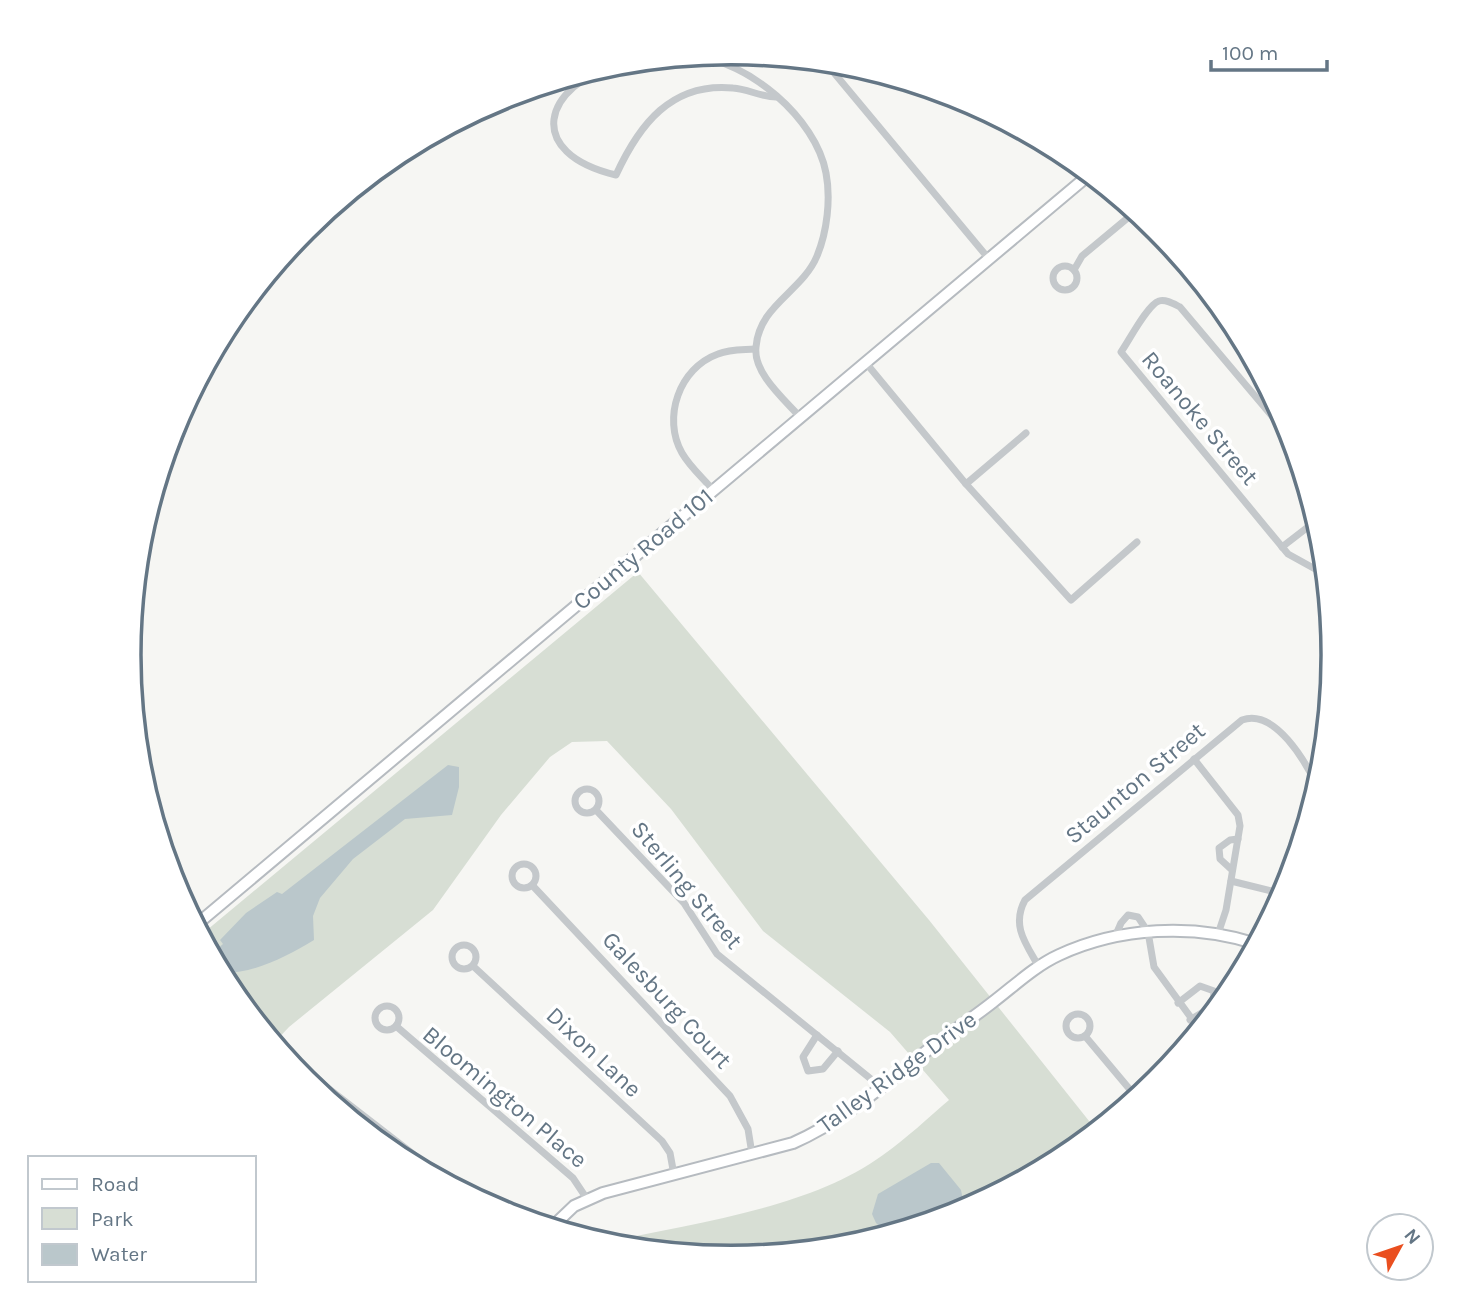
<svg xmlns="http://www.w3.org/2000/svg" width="1463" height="1310" viewBox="0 0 1463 1310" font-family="Karla,sans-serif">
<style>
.green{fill:#d7ded4}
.water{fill:#bac7cb}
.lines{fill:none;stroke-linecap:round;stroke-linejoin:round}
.secondary-casing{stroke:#b6bbc0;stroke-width:14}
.street{stroke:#c4c8cb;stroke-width:7}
.secondary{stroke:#fff;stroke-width:10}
.labels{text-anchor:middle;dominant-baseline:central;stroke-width:7;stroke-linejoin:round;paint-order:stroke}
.street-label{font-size:24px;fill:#647685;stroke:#fff}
.rim{fill:none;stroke:#647685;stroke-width:3.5}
</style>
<rect width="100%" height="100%" fill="#f6f6f3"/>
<path class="green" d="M638,572L929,920L1097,1131L1066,1156L962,1212L849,1246L732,1257L604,1243C694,1222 807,1210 883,1155C907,1138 928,1118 949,1100L890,1032L763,931L671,809L607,741L572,742L550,757L501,815L433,910L289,1027L274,1043L230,989L201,935Z"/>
<g class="water">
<path d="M448,765L459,767V787L452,815L405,819L353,859L320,898L313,916L314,940C288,956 253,974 222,973L211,954L223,944L220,940L246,913L277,892L282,894Z"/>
<polygon points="931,1163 939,1163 961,1190 965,1210 888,1234 876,1223 872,1214 878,1194"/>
</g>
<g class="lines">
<g class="secondary-casing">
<g id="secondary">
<polyline points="196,925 1090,174"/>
<path d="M552,1227L574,1206L603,1193L793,1143C847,1119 887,1082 933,1046C953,1031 974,1017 993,1002C1014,986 1035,966 1059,955C1119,927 1194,923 1257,944"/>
</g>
</g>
<g class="street">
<path d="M694,56C748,61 816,118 826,173C831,199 827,232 817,256C802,292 759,305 756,347C753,373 784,399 800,417"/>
<polyline points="825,62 989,259"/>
<path d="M621,63C541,86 524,153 616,175C639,125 671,82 733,88C748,89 761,97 776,97"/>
<circle cx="1065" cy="278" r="12"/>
<polyline points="1074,270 1082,256 1136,211"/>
<polyline points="866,363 966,484 1071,600 1137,542"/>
<path d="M1293,441L1180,307C1174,304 1166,299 1159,301C1147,305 1129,341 1121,352L1288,554L1326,575"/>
<polyline points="966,484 1026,433"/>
<path d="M713,490C703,478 690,467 682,453C662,418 679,368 718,354C730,349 743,350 755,349"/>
<polyline points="1282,547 1317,520"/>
<path d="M1328,598C1324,618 1325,646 1333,665"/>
<polyline points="1194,759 1238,815 1240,826 1226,910 1218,934"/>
<circle cx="587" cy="801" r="12"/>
<polyline points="596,810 684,903 717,954 882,1088"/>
<circle cx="524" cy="876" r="12"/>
<polyline points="1232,870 1220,859 1219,848 1230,840 1238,839"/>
<polyline points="1231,881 1284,894"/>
<polyline points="532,885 730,1096 748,1129 752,1154"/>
<polyline points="1115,937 1121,923 1128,915 1138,917 1148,932 1154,967 1200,1030"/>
<circle cx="464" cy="957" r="12"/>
<polyline points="473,966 662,1141 670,1153 674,1175"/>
<path d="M1039,967C1026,944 1011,926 1025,900L1242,720C1275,708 1306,762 1318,788"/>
<polyline points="1178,1003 1200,986 1214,991 1213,1006 1190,1020"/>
<circle cx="387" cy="1018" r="12"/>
<circle cx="1078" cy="1026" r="12"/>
<polyline points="396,1026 573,1178 587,1199"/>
<polyline points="817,1035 803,1057 808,1071 823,1069 838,1051"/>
<polyline points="1085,1036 1137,1098"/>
<polyline points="304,1079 320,1082 457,1188"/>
</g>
<use href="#secondary" class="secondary"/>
</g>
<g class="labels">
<g class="street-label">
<text transform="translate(1200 418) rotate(50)">Roanoke Street</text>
<text transform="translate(643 549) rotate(-40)">County Road 101</text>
<text transform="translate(1135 783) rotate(-40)">Staunton Street</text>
<text transform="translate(687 885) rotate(50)">Sterling Street</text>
<text transform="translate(667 1000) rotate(47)">Galesburg Court</text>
<text transform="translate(594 1052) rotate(43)">Dixon Lane</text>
<text transform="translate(897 1072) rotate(-36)">Talley Ridge Drive</text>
<text transform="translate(505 1097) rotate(40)">Bloomington Place</text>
</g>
</g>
<path d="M0 0H1463V1310H0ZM141 655a590 590 0 1 1 1180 0a590 590 0 1 1-1180 0Z" fill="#fff" fill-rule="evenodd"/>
<path class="rim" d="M141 655a590 590 0 1 1 1180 0a590 590 0 1 1-1180 0Z"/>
<rect x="28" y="1156" width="228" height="126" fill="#ffffff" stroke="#c1c8ce" stroke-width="2"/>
<rect x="42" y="1179" width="35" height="10" fill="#ffffff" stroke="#c1c8ce" stroke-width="2"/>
<text x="91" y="1191" font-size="21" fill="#647685">Road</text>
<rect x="42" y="1208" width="35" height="21" fill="#d7ded4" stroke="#c1c8ce" stroke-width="2"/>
<text x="91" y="1226" font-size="21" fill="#647685">Park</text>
<rect x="42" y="1244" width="35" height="21" fill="#bac7cb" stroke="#c1c8ce" stroke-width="2"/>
<text x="91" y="1261" font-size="21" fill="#647685">Water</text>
<g transform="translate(1400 1247) rotate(50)"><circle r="33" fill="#ffffff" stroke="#c1c8ce" stroke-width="2"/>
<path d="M0-5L12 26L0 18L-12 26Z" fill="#ea4f1f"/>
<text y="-10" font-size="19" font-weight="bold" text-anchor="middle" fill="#647685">N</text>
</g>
<path d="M1211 60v10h116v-10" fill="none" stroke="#647685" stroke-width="3.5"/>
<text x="1222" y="60" font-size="21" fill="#647685" stroke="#ffffff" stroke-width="5" paint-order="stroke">100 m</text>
</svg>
